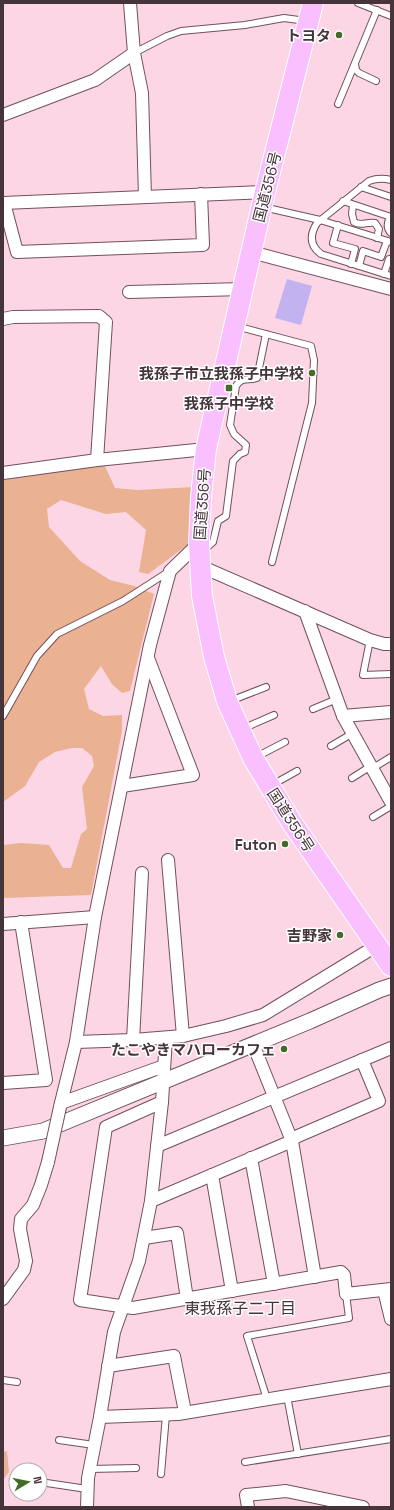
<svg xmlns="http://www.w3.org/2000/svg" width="394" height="1510" viewBox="0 0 394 1510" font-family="'Space Grotesk','Noto Sans JP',sans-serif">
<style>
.green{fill:#eab192}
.water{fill:#c2b3f0}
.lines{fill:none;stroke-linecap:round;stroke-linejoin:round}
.service-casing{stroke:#71505d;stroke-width:8}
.minor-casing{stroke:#71505d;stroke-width:14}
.tertiary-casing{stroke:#71505d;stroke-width:17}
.trunk-casing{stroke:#fff;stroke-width:22}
.service{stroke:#fff;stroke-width:6}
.minor{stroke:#fff;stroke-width:12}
.tertiary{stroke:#fff;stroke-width:15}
.trunk{stroke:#fabffe;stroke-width:20}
.minor-bridge-casing{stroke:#71505d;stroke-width:14;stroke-linecap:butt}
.minor-bridge{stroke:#fff;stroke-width:12}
.poi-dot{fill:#436c28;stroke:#fff;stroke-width:1.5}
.labels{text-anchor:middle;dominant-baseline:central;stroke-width:3;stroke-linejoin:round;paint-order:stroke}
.poi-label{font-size:15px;font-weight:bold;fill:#45353b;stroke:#fff;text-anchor:end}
.street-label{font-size:15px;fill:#45353b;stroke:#fff}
.neighbourhood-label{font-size:16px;fill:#45353b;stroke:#fff}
</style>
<rect width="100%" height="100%" fill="#fdd6e5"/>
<g class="green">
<polygon points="104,464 115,488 138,490 194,487 193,541 148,574 139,572 146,530 126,512 106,514 61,500 47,509 49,527 80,561 110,580 134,586 154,594 130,691 122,693 112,684 101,666 84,689 89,709 103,716 122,715 122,731 91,895 3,898 3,845 21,843 49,845 63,868 71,868 81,834 87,829 82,787 94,766 92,756 82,748 72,748 55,752 39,762 25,786 3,802 3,480"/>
<polygon points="7,1451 9,1472 3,1480 3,1452"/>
</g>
<polygon class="water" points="287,279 312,286 301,325 275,318"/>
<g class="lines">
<g class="service-casing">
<g id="service">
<polyline points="358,3 391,16"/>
<polyline points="134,53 167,36 181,31 245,25 284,18 306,21"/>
<polyline points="355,64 356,70 359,73 376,81"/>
<polyline points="338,104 377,10"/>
<path d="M391,180C383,178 377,178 369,181L317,223C310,234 309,245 321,254L391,276"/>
<polyline points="361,187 391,197"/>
<polyline points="343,201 391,217"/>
<path d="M353,205L352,214L354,222C361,227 367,221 375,223L379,229L377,238"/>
<polyline points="263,207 320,220 391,242"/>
<path d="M390,217C387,223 386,228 391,233"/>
<polyline points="338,225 333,243 355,249 351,264"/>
<polyline points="359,266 363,251 381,257 387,241"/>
<polyline points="384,274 389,259 391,259"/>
<polyline points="236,326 311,346 314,360 312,403 272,562"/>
<path d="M204,550L213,542L218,521L226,516L233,461L240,454L245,452L246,445L234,434L230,425L236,386C242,376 248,381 257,378L266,334"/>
<polyline points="370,640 363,675 391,674"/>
<polyline points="230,701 266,687"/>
<polyline points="313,709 337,699"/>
<polyline points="3,716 37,656 57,634 123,601 168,572"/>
<polyline points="242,729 274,715"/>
<polyline points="331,746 353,733"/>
<polyline points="256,757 285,742"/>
<polyline points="373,768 391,757"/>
<polyline points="352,778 371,766"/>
<polyline points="272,785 297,771"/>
<polyline points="373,817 391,806"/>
<polyline points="3,1380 17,1382"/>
<polyline points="287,1396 298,1454"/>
<polyline points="267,1399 247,1336 349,1318 346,1294"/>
<polyline points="59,1440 94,1445"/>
<polyline points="245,1462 391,1439"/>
<polyline points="90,1469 136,1468"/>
<polyline points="161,1474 166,1415"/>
<polyline points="40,1482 87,1489"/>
</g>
</g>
<g class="minor-casing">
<g id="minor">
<polyline points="130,3 134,53 142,93 145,197"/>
<polyline points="3,115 95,80 134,53"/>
<polyline points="3,203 265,192"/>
<polyline points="4,203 17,252 203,245 201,194"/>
<polyline points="251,252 391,289"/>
<polyline points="129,292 243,289"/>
<polyline points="3,319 13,317 99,316 106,322 97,460"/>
<polyline points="3,473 97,460 206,449"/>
<polyline points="200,566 370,640 384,644 391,644"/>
<polyline points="305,611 343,716 391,802"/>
<polyline points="343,716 391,712"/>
<polyline points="122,786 193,775 148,658"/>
<polyline points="168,860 183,1036"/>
<polyline points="3,924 95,917"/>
<polyline points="133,1040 183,1036 226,1026 263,1015 376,946"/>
<polyline points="76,1042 133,1040 142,873"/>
<polyline points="253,1044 292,1141 315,1277"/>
<polyline points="3,1083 46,1080 21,922"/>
<polyline points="162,1102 106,1127 80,1300 133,1308 341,1272 344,1275 346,1294 391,1289"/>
<polyline points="61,1103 164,1066"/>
<polyline points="60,1107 76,1042 95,917 150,645 170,571 199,543"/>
<polyline points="291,1139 379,1101 362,1060"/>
<polyline points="157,1146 391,1048"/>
<polyline points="251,1158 274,1284"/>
<polyline points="212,1175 232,1291"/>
<polyline points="151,1201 292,1141"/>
<polyline points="144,1238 177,1233 187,1299"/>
<polyline points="384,1290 391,1319"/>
<polyline points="3,1299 24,1270 26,1261 20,1229 21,1219 33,1205 41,1185 48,1162"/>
<polyline points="108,1366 174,1356 185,1412"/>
<polyline points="100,1417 178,1414 391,1379"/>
<polyline points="87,1507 88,1478 100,1417 114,1332 139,1261 151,1201 162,1102 166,1038"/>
<polyline points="248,1507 246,1495 286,1491 363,1507"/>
</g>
</g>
<g class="tertiary-casing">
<polyline id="tertiary" points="3,1138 43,1131 310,1021 379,990 391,986"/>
</g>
<g class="trunk-casing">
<polyline id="trunk" points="313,3 265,192 206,449 201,497 199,543 202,596 214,657 227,701 253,758 292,823 391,966"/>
</g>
<use href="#service" class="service"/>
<use href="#minor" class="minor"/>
<use href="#tertiary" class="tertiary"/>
<use href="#trunk" class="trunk"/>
<g class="minor-bridge-casing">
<polyline id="minor-bridge" points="48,1162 60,1107"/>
</g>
<use href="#minor-bridge" class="minor-bridge"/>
</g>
<g class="poi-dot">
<circle cx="339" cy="35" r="4"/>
<circle cx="312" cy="373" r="4"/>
<rect x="225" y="384" width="8" height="8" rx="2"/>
<circle cx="285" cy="844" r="4"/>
<circle cx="340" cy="935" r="4"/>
<circle cx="284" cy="1049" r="4"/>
</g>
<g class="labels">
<g class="poi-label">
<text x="331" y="35">トヨタ</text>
<text x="304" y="373">我孫子市立我孫子中学校</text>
<text x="229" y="403" text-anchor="middle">我孫子中学校</text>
<text x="277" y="844">Futon</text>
<text x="332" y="935">吉野家</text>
<text x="276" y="1049">たこやきマハローカフェ</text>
</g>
<g class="street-label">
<text transform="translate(267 187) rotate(-76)">国道356号</text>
<text transform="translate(202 504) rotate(-86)">国道356号</text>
<text transform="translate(291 820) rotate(57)">国道356号</text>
</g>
<g class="neighbourhood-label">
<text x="240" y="1308">東我孫子二丁目</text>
</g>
</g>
<rect width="394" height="1510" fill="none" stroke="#45353b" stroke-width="8"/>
<g transform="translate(28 1482) rotate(80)"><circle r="19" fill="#ffffff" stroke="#b5aeb1"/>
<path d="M0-3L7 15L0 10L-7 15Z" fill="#436c28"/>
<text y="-6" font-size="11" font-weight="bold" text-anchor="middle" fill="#45353b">N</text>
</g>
</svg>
